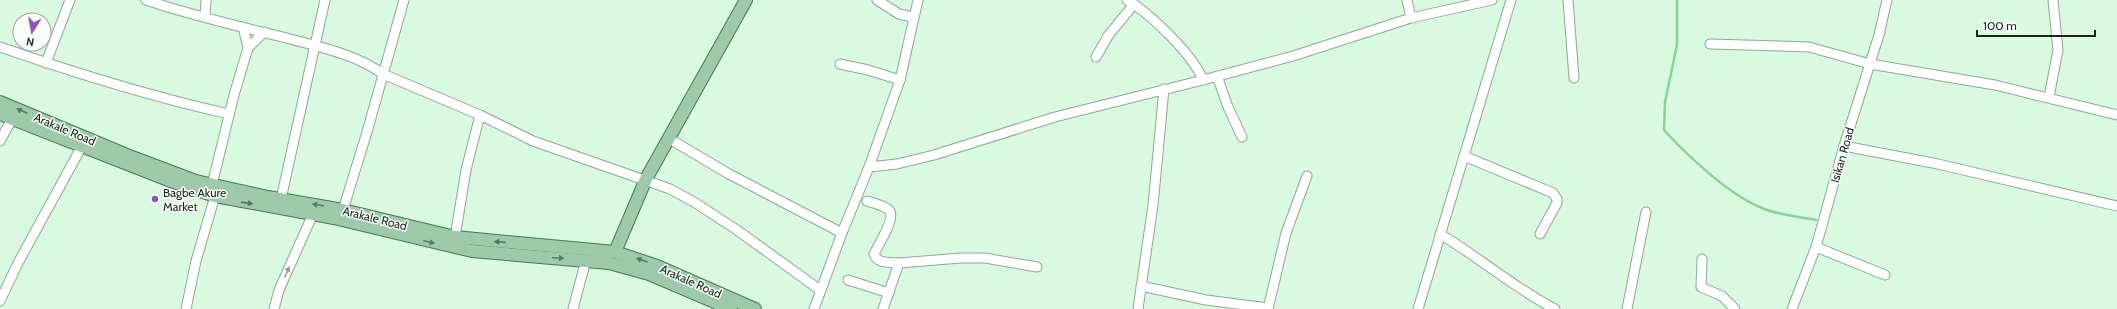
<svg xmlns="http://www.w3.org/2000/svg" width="2117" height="309" viewBox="0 0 2117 309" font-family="Cabin,sans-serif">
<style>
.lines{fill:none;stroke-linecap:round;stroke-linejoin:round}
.stream{stroke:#87d39c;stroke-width:2.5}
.minor-casing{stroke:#8baa92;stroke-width:11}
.major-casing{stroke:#457854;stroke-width:14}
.minor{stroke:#fff;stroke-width:9}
.major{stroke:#9ec9aa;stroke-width:12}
.oneway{fill:#5c7763}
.oneway2{fill:#989d99}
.poi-dot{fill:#8e53ca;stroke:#f8fffa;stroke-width:1.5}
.labels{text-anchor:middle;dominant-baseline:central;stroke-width:3;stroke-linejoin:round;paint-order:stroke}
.street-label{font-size:12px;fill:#19251c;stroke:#f8fffa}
.poi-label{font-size:12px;fill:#19251c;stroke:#f8fffa;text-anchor:start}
</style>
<rect width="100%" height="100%" fill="#d9fae0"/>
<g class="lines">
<path class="stream" d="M1677,0V45L1665,102L1664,130C1688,156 1729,195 1762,208C1778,215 1799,217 1816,220"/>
<g class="minor-casing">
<g id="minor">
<path d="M146,0C193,16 242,27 290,39C321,47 357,55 383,74L480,115L533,141L670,189L694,202L737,230L820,290"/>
<polyline points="877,0 899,14 913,17"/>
<path d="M1127,0C1151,14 1193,55 1203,80"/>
<polyline points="1407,0 1411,18"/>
<polyline points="1568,0 1574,78"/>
<polyline points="205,16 206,0"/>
<polyline points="243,27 248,48"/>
<polyline points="1710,44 1809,47 1870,64 1995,85 2117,115"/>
<path d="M0,47C75,73 152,97 229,114"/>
<polyline points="1096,57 1108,36 1134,4"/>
<polyline points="46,63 70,0"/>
<polyline points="840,64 868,70 900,80"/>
<polyline points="1217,76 1228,107 1242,137"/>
<polyline points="2049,97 2058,50 2053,0"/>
<polyline points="668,138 729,174 842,233"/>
<polyline points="0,141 12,119"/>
<polyline points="1844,146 1938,164 2117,206"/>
<polyline points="1464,156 1553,193 1557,199 1557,203 1540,234"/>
<polyline points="869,167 900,80 918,0"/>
<polyline points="212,185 234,95 248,48 264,32"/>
<polyline points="281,199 325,0"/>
<path d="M867,201C874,203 882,205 888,209C898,216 878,245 874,254C877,264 890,262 899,263"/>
<polyline points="343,210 367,132 404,0"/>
<path d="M1440,234C1479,257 1514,288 1555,309"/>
<polyline points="455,237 466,170 480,115"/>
<polyline points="1816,247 1885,275"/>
<polyline points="1702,259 1701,287 1722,296 1735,309"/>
<polyline points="848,280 889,293"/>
<polyline points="1141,286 1206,300 1268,308"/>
<polyline points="0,301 18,263 82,146"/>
<polyline points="186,309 196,261 215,196"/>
<polyline points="274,309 279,290 313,214"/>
<polyline points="573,309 586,260"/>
<polyline points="814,309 842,233 869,167 897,164 934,155 1055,117 1203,80 1293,56 1411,18 1492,0"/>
<polyline points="883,309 899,263 961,258 985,258 1037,267"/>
<polyline points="1138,309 1153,205 1164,89"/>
<polyline points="1268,309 1286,233 1307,176"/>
<polyline points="1418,309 1511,0"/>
<polyline points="1627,309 1646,212"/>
<polyline points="1792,309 1816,247 1844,146 1879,35 1887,0"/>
</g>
</g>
<g class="major-casing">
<g id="major">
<polyline points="0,102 127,155 196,181 268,197 343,210 455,237 615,252 657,266 755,309"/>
<polyline points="0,114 168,180 215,196 334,218 472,251 609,263 649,274 731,309"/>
<polyline points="615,252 646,179 746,0"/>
</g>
</g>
<use href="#minor" class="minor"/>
<use href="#major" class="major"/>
</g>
<defs><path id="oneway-solid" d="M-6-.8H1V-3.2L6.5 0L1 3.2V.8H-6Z"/></defs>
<g class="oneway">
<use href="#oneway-solid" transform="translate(22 111) rotate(-157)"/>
<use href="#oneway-solid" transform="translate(247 203) rotate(8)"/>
<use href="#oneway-solid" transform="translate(318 205) rotate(-170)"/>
<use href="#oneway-solid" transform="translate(429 242) rotate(14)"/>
<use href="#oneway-solid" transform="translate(500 242) rotate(-175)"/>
<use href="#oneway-solid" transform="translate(558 258) rotate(2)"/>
<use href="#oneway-solid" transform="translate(642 260) rotate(-161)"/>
</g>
<use class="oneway2" href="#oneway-solid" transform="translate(287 272) rotate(-66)"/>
<circle class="poi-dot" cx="155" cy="199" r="4"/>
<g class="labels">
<g class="street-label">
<text transform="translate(65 129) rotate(23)">Arakale Road</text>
<text transform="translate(1842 155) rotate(-74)">Isikan Road</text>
<text transform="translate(375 218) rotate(14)">Arakale Road</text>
<text transform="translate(691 281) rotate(24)">Arakale Road</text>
</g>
<g class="poi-label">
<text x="163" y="192">Bagbe Akure<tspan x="163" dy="14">Market</tspan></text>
</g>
</g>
<g transform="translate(32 32) rotate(191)"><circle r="19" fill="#f8fffa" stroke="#9fa8a1"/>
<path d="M0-3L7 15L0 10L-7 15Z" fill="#8e53ca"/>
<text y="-6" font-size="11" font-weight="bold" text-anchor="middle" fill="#19251c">N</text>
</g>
<path d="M1977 30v6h118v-6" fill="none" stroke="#19251c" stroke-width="2"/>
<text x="1983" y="30" font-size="12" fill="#19251c" stroke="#f8fffa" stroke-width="3" paint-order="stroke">100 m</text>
</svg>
